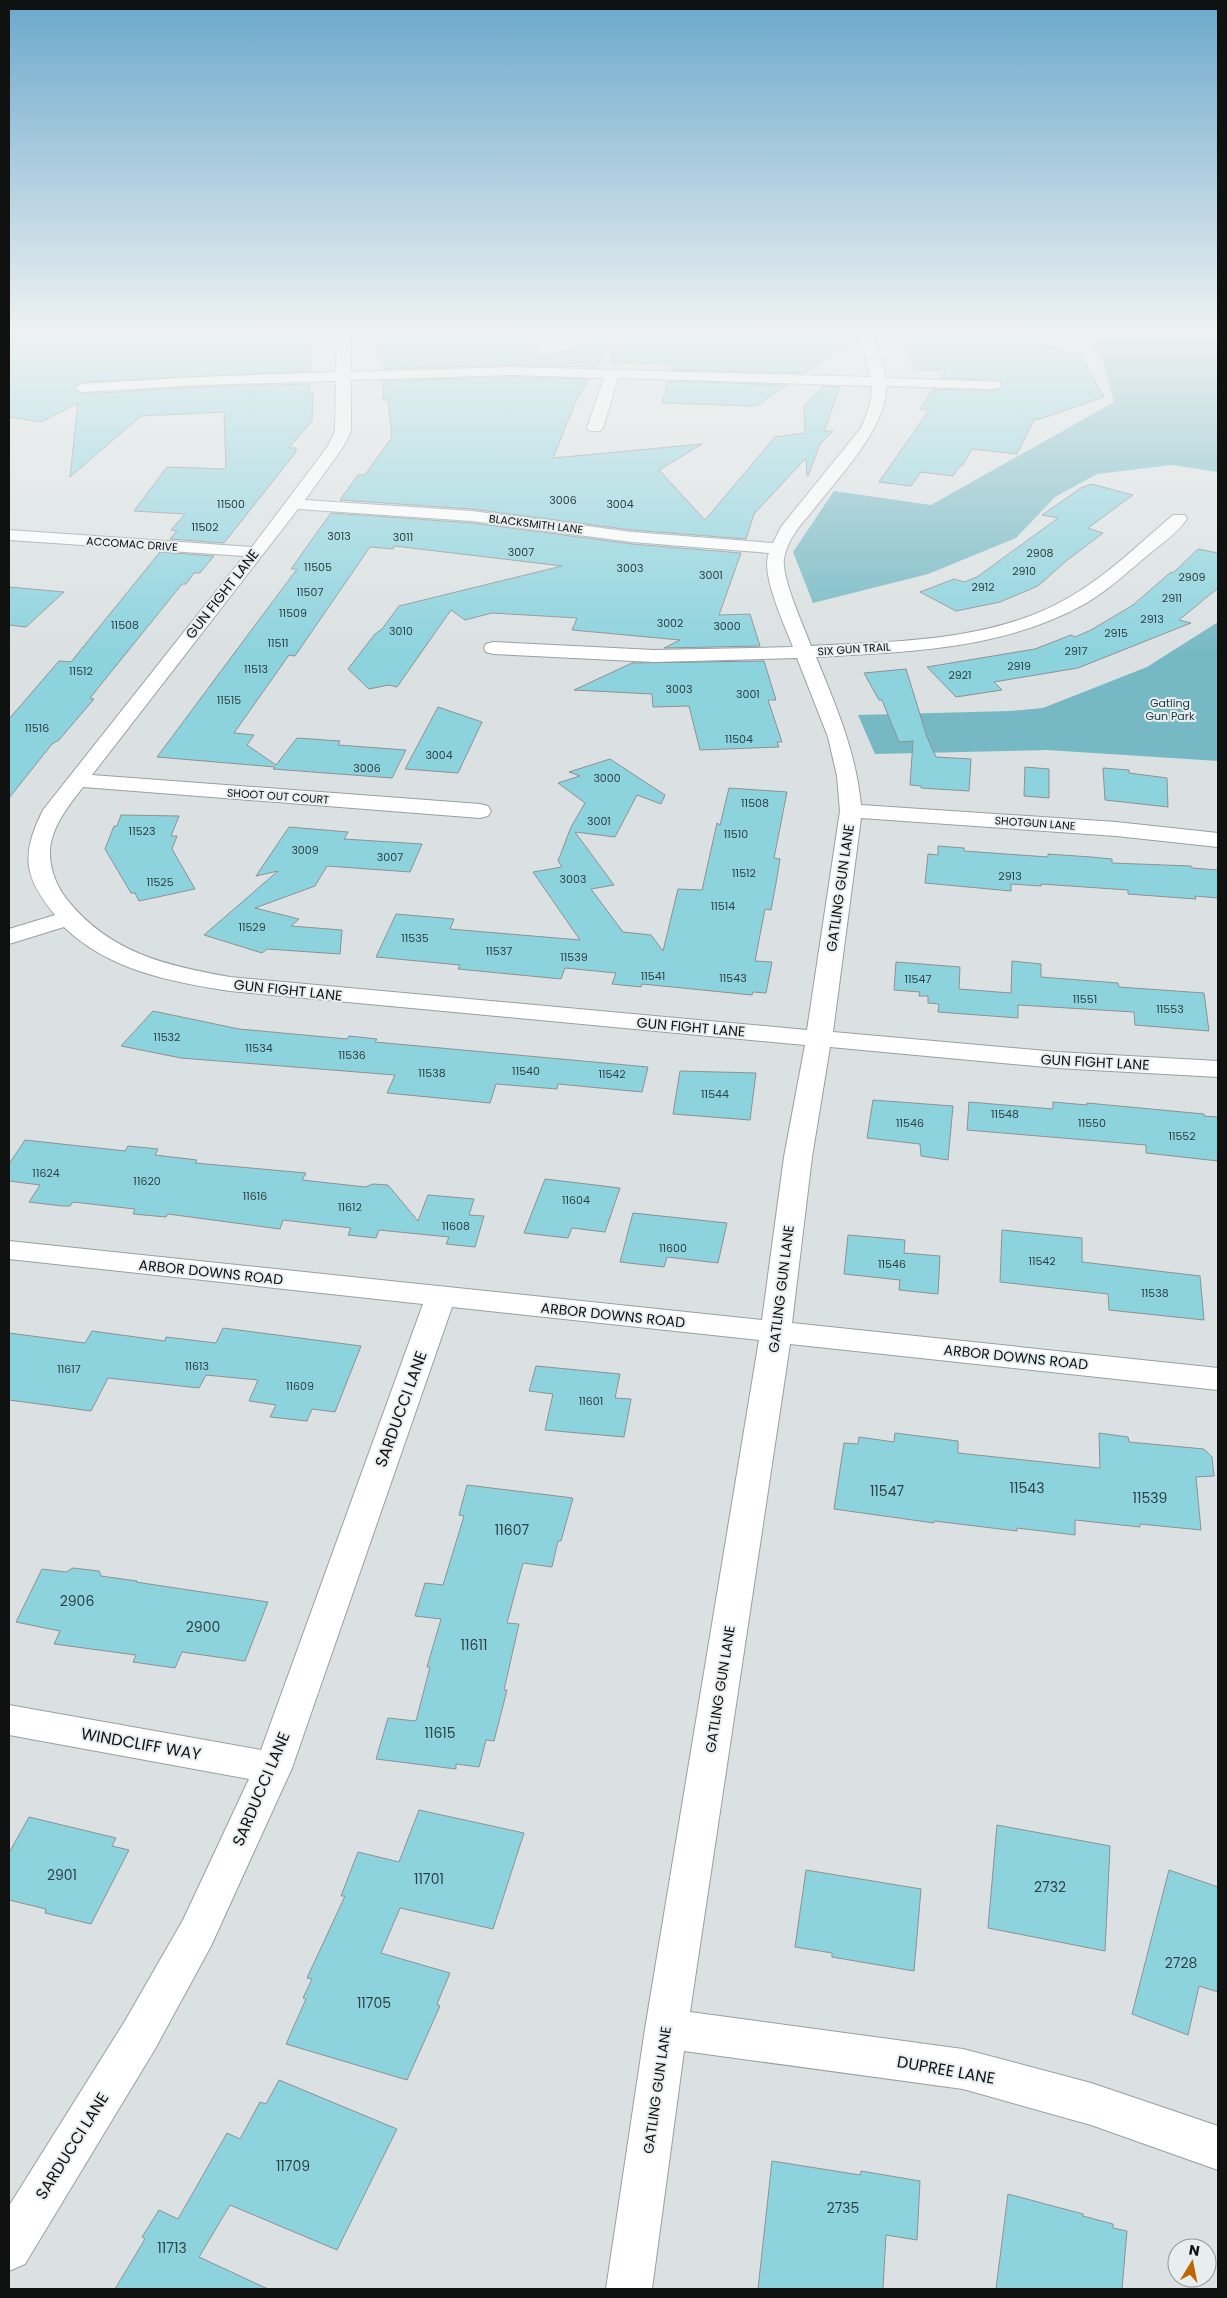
<svg xmlns="http://www.w3.org/2000/svg" width="1227" height="2298" viewBox="0 0 1227 2298" font-family="Poppins,sans-serif">
<style>
.green{fill:#76b9c4}
.building{fill:#8dd3de;stroke:#8c9293}
.lines{fill:none;stroke-linecap:round;stroke-linejoin:round}
.minor-casing{stroke:#999fa0;stroke-width:2}
.minor{fill:#fff;fill-rule:evenodd}
.labels{text-anchor:middle;dominant-baseline:central;stroke-width:4;stroke-linejoin:round;paint-order:stroke}
.number-label{font-size:11px;fill:#2f4245}
.far-street-label{font-size:11px;fill:#101212;stroke:#e8eeef}
.far-park-label{font-size:11px;fill:#16383d;stroke:#e8eeef}
.street-label{font-size:14px;fill:#101212;stroke:#e8eeef}
.near-number-label{font-size:14px;fill:#2f4245}
.near-street-label{font-size:16px;fill:#101212;stroke:#e8eeef}
</style>
<rect width="100%" height="100%" fill="#dbe1e2"/>
<g class="green">
<polygon points="1218,334 1218,472 1172,465 1097,474 1055,497 1016,538 928,574 813,603 793,552 834,491 931,505 1114,402 1100,353 1082,341"/>
<polygon points="1218,622 1218,761 1047,750 875,754 858,715 1010,711 1043,708 1147,667"/>
</g>
<g class="building">
<polygon points="48,331 313,331 310,371 82,382 73,387 82,394 199,387 310,384 309,393 313,392 312,421 289,448 297,448 294,452 296,452 224,543 170,539 177,531 171,530 185,514 134,511 167,467 226,469 224,412 141,416 70,477 78,403 41,422 9,417 9,332 47,333"/>
<polygon points="374,331 507,331 509,339 541,340 534,359 615,336 596,367 513,365 384,369 384,360 378,360"/>
<polygon points="620,331 827,331 826,340 851,340 804,373 671,370 673,364 610,362"/>
<polygon points="901,331 994,331 1080,355 1104,397 1037,420 1035,418 1017,454 972,449 962,466 960,466 953,476 921,472 911,486 879,482 929,410 920,409 933,389 994,391 999,390 1003,386 999,380 941,378 946,370 915,370 905,342 909,342"/>
<polygon points="513,377 589,379 576,401 553,458 702,444 659,470 705,520 775,437 805,433 804,406 824,386 840,387 824,431 833,431 820,444 808,476 807,476 806,458 754,514 746,539 632,530 472,509 340,500 358,475 365,475 392,437 388,400 383,400 384,381"/>
<polygon points="668,381 787,385 756,406 662,403"/>
<polygon points="1091,484 1133,495 1088,528 1103,533 1065,562 1038,586 1000,602 956,611 920,592 954,579 964,582 977,577 1058,518 1042,515 1081,488"/>
<polygon points="331,513 472,523 632,544 741,553 719,615 750,614 760,646 664,648 680,640 572,630 577,618 492,613 465,620 451,610 397,687 389,685 369,689 348,669 375,634 382,629 399,606 562,566 394,546 393,549 370,547 295,656 289,655 234,733 254,735 247,745 276,765 297,738 340,741 338,745 406,750 392,778 273,769 275,767 157,757 297,569 291,569"/>
<polygon points="1198,549 1218,553 1218,588 1179,620 1191,623 1078,668 994,682 1002,690 956,697 927,667 1035,649 1071,635 1075,637 1091,630 1133,605 1171,572 1173,573"/>
<polygon points="160,552 214,556 200,573 194,573 186,584 182,584 90,698 94,699 59,740 52,744 9,798 9,719 59,661 71,662"/>
<polygon points="9,587 64,592 26,627 9,625"/>
<polygon points="764,661 776,700 768,700 782,742 777,742 779,747 700,750 689,706 653,707 652,694 574,690 632,663"/>
<polygon points="906,669 927,737 936,757 971,759 969,791 921,788 921,786 910,785 913,741 899,742 882,700 879,700 864,673"/>
<polygon points="438,707 482,722 458,773 405,769"/>
<polygon points="610,759 665,795 661,804 637,795 615,837 575,832 614,885 591,889 623,932 651,935 663,951 678,889 702,890 717,823 720,825 729,788 787,792 774,858 780,859 776,883 771,910 765,909 755,961 772,962 766,993 753,992 752,995 642,984 641,987 612,984 616,973 565,968 561,979 458,969 460,965 376,957 396,914 454,919 450,929 580,940 533,872 562,867 558,861 571,827 585,803 558,783 580,776 569,772"/>
<polygon points="1025,767 1049,769 1049,798 1024,796"/>
<polygon points="1103,768 1129,770 1129,773 1167,778 1168,807 1105,800"/>
<polygon points="121,815 179,816 171,836 177,836 172,849 195,889 139,901 135,893 131,893 105,849 114,826 117,826"/>
<polygon points="289,827 348,832 344,839 422,844 410,872 327,866 315,886 255,908 299,919 291,926 342,930 340,954 267,949 262,953 204,935 278,871 256,876"/>
<polygon points="938,846 964,848 964,851 1048,857 1048,854 1091,857 1112,859 1112,863 1191,866 1192,868 1218,870 1218,898 1195,896 1196,899 1128,894 1128,890 1041,884 1041,886 1011,884 1011,891 925,883 928,854 938,855"/>
<polygon points="1012,961 1041,964 1041,977 1118,983 1119,987 1204,993 1209,1031 1135,1025 1134,1012 1018,1005 1018,1018 938,1012 939,1004 928,1003 928,996 919,996 920,992 894,990 896,962 960,967 959,989 1011,993"/>
<polygon points="153,1011 239,1029 347,1039 349,1036 377,1039 375,1042 648,1067 642,1092 558,1084 557,1089 496,1084 490,1103 387,1093 395,1075 181,1058 121,1046"/>
<polygon points="680,1071 756,1073 750,1120 673,1114"/>
<polygon points="873,1100 953,1106 948,1160 921,1156 920,1144 867,1138"/>
<polygon points="969,1102 1053,1109 1053,1102 1087,1105 1087,1103 1204,1114 1204,1116 1218,1117 1218,1161 1146,1153 1146,1145 967,1130"/>
<polygon points="25,1140 125,1151 128,1146 158,1149 155,1155 197,1160 195,1163 306,1173 302,1180 365,1187 373,1184 388,1185 418,1221 428,1195 474,1199 469,1215 484,1216 475,1247 446,1244 449,1237 379,1230 376,1238 348,1235 351,1228 283,1220 280,1229 168,1214 166,1217 133,1214 135,1209 73,1202 70,1206 62,1206 29,1202 40,1185 9,1181 9,1164"/>
<polygon points="545,1179 620,1188 605,1232 572,1228 568,1238 524,1233"/>
<polygon points="633,1213 727,1223 718,1263 667,1257 664,1267 620,1262"/>
<polygon points="1002,1230 1082,1238 1082,1262 1200,1276 1204,1320 1109,1310 1108,1294 1000,1282"/>
<polygon points="848,1235 905,1240 904,1253 940,1256 938,1294 899,1290 900,1280 844,1274"/>
<polygon points="223,1328 361,1346 335,1412 312,1409 307,1421 270,1417 276,1405 249,1401 258,1380 206,1375 199,1388 108,1378 91,1411 9,1400 9,1333 85,1343 92,1331 165,1341 166,1337 216,1343"/>
<polygon points="536,1366 620,1374 615,1398 631,1399 624,1437 545,1430 553,1394 529,1391"/>
<polygon points="895,1433 958,1441 958,1453 1100,1468 1099,1433 1128,1437 1129,1442 1204,1449 1212,1457 1214,1476 1196,1477 1201,1530 1140,1524 1140,1527 1075,1520 1075,1535 1017,1528 1017,1531 934,1521 934,1523 834,1509 844,1443 858,1444 859,1437 894,1442"/>
<polygon points="467,1485 573,1498 561,1541 558,1541 552,1567 523,1563 507,1623 519,1624 504,1690 507,1690 494,1741 486,1740 479,1767 456,1764 456,1769 376,1759 388,1718 416,1721 430,1667 427,1667 441,1619 415,1616 425,1583 443,1585 464,1516 459,1515"/>
<polygon points="73,1568 99,1571 101,1576 137,1581 136,1582 268,1602 245,1661 182,1652 175,1668 133,1662 136,1655 54,1644 60,1631 16,1622 42,1569 66,1572"/>
<polygon points="419,1810 524,1833 493,1929 400,1908 381,1953 450,1973 437,2004 440,2006 407,2080 286,2044 306,1999 303,1998 312,1979 307,1978 345,1896 341,1896 358,1852 399,1862"/>
<polygon points="29,1817 116,1838 112,1846 129,1850 91,1924 45,1913 46,1909 9,1900 9,1853"/>
<polygon points="997,1825 1110,1846 1105,1951 988,1928"/>
<polygon points="806,1870 921,1889 914,1971 832,1957 832,1953 795,1947"/>
<polygon points="1169,1870 1218,1887 1218,1992 1199,1986 1188,2035 1132,2014"/>
<polygon points="279,2080 397,2129 337,2250 230,2205 199,2257 268,2289 115,2289 145,2239 142,2237 159,2210 178,2219 227,2133 240,2139 260,2102 266,2104"/>
<polygon points="772,2161 860,2175 861,2171 920,2181 917,2240 886,2235 883,2289 758,2289"/>
<polygon points="1008,2194 1083,2214 1083,2216 1113,2224 1113,2228 1127,2231 1122,2289 996,2289"/>
</g>
<g class="lines">
<g class="minor-casing">
<path id="minor" d="M337,331H351V372L513,367L871,377L858,331H872L886,378L999,382L1001,385L999,388L994,389L886,386C888,428 835,481 810,514C799,526 786,543 784,559C781,577 804,627 811,646C897,641 992,642 1068,598C1107,576 1139,544 1173,515H1185L1187,519C1177,534 1157,547 1142,560C1122,577 1102,595 1079,607C998,650 904,652 816,657C836,706 856,752 861,805L1116,822L1218,833V847L1116,836L861,818L833,1032L1057,1052L1218,1061V1077L1057,1068L830,1047L812,1157L792,1323L1218,1368V1390L790,1344L690,2012L963,2049L1091,2083L1218,2126V2170L1091,2125L963,2089L684,2051L652,2289H606L645,2029L759,1340L452,1307L292,1768L211,1946L155,2049L25,2264L9,2271V2206L125,2021L183,1920L249,1779L9,1735V1705L261,1750L423,1304L9,1259V1241L762,1320L784,1157L805,1045L230,991C171,982 108,970 64,927L9,944V929L55,915C23,876 21,855 43,810L244,556L9,540V530L252,547L328,446L335,431L336,381L199,385L82,392L75,388L82,384L199,377L336,372ZM513,375L604,378L587,428L590,431H600L603,428L618,378L872,386C872,401 867,414 861,428L781,527L773,543L632,532L472,511L305,500L343,447L351,431V380ZM298,509L472,521L632,542L769,553C760,573 785,626 793,647L654,650L493,642L486,644L484,648L486,652L493,654L654,662L797,658L828,737L837,776L840,811L807,1030L230,977C167,966 111,953 69,902C55,886 47,863 51,842C56,821 70,804 83,787L480,818L488,816L491,811L488,806L480,804L92,775Z"/>
</g>
<use href="#minor" class="minor"/>
</g>
<linearGradient id="sky" x2="0" y2="1"><stop stop-color="#6ba8cc"/><stop offset="0.51" stop-color="#eff2f2"/><stop offset="1" stop-color="#eff2f2" stop-opacity="0"/></linearGradient>
<rect width="1227" height="653" fill="url(#sky)"/>
<g class="labels">
<g class="number-label">
<text x="563" y="500">3006</text>
<text x="231" y="504">11500</text>
<text x="620" y="504">3004</text>
<text x="205" y="527">11502</text>
<text x="339" y="536">3013</text>
<text x="403" y="537">3011</text>
<text x="521" y="552">3007</text>
<text x="1040" y="553">2908</text>
<text x="318" y="567">11505</text>
<text x="630" y="568">3003</text>
<text x="1024" y="571">2910</text>
<text x="711" y="575">3001</text>
<text x="1192" y="577">2909</text>
<text x="983" y="587">2912</text>
<text x="310" y="592">11507</text>
<text x="1172" y="598">2911</text>
<text x="293" y="613">11509</text>
<text x="1152" y="619">2913</text>
<text x="670" y="623">3002</text>
<text x="125" y="625">11508</text>
<text x="727" y="626">3000</text>
<text x="401" y="631">3010</text>
<text x="1116" y="633">2915</text>
<text x="278" y="643">11511</text>
<text x="1076" y="651">2917</text>
<text x="1019" y="666">2919</text>
<text x="256" y="669">11513</text>
<text x="81" y="671">11512</text>
<text x="960" y="675">2921</text>
<text x="679" y="689">3003</text>
<text x="748" y="694">3001</text>
<text x="229" y="700">11515</text>
<text x="37" y="728">11516</text>
<text x="739" y="739">11504</text>
<text x="439" y="755">3004</text>
<text x="367" y="768">3006</text>
<text x="607" y="778">3000</text>
<text x="755" y="803">11508</text>
<text x="599" y="821">3001</text>
<text x="142" y="831">11523</text>
<text x="736" y="834">11510</text>
<text x="305" y="850">3009</text>
<text x="390" y="857">3007</text>
<text x="744" y="873">11512</text>
<text x="1010" y="876">2913</text>
<text x="573" y="879">3003</text>
<text x="160" y="882">11525</text>
<text x="723" y="906">11514</text>
<text x="252" y="927">11529</text>
<text x="415" y="938">11535</text>
<text x="499" y="951">11537</text>
<text x="574" y="957">11539</text>
<text x="653" y="976">11541</text>
<text x="733" y="978">11543</text>
<text x="918" y="979">11547</text>
<text x="1085" y="999">11551</text>
<text x="1170" y="1009">11553</text>
<text x="167" y="1037">11532</text>
<text x="259" y="1048">11534</text>
<text x="352" y="1055">11536</text>
<text x="526" y="1071">11540</text>
<text x="432" y="1073">11538</text>
<text x="612" y="1074">11542</text>
<text x="715" y="1094">11544</text>
<text x="1005" y="1114">11548</text>
<text x="910" y="1123">11546</text>
<text x="1092" y="1123">11550</text>
<text x="1182" y="1136">11552</text>
<text x="46" y="1173">11624</text>
<text x="147" y="1181">11620</text>
<text x="255" y="1196">11616</text>
<text x="576" y="1200">11604</text>
<text x="350" y="1207">11612</text>
<text x="456" y="1226">11608</text>
<text x="673" y="1248">11600</text>
<text x="1042" y="1261">11542</text>
<text x="892" y="1264">11546</text>
<text x="1155" y="1293">11538</text>
<text x="197" y="1366">11613</text>
<text x="69" y="1369">11617</text>
<text x="300" y="1386">11609</text>
<text x="591" y="1401">11601</text>
</g>
<g class="far-street-label">
<text transform="translate(536 524) rotate(7)">BLACKSMITH LANE</text>
<text transform="translate(132 544) rotate(4)">ACCOMAC DRIVE</text>
<text transform="translate(854 649) rotate(-4)">SIX GUN TRAIL</text>
<text transform="translate(278 796) rotate(4)">SHOOT OUT COURT</text>
<text transform="translate(1035 823) rotate(4)">SHOTGUN LANE</text>
</g>
<g class="far-park-label">
<text x="1170" y="703">Gatling<tspan x="1170" dy="13">Gun Park</tspan></text>
</g>
<g class="street-label">
<text transform="translate(222 594) rotate(-52)">GUN FIGHT LANE</text>
<text transform="translate(840 888) rotate(-82)">GATLING GUN LANE</text>
<text transform="translate(288 990) rotate(6)">GUN FIGHT LANE</text>
<text transform="translate(691 1027) rotate(5)">GUN FIGHT LANE</text>
<text transform="translate(1095 1062) rotate(3)">GUN FIGHT LANE</text>
<text transform="translate(211 1272) rotate(6)">ARBOR DOWNS ROAD</text>
<text transform="translate(781 1289) rotate(-83)">GATLING GUN LANE</text>
<text transform="translate(613 1315) rotate(6)">ARBOR DOWNS ROAD</text>
<text transform="translate(1016 1357) rotate(6)">ARBOR DOWNS ROAD</text>
<text transform="translate(720 1689) rotate(-81)">GATLING GUN LANE</text>
<text transform="translate(657 2090) rotate(-82)">GATLING GUN LANE</text>
</g>
<g class="near-number-label">
<text x="1027" y="1488">11543</text>
<text x="887" y="1491">11547</text>
<text x="1150" y="1498">11539</text>
<text x="512" y="1530">11607</text>
<text x="77" y="1601">2906</text>
<text x="203" y="1627">2900</text>
<text x="474" y="1645">11611</text>
<text x="440" y="1733">11615</text>
<text x="62" y="1875">2901</text>
<text x="429" y="1879">11701</text>
<text x="1050" y="1887">2732</text>
<text x="1181" y="1963">2728</text>
<text x="374" y="2003">11705</text>
<text x="293" y="2166">11709</text>
<text x="843" y="2208">2735</text>
<text x="172" y="2248">11713</text>
</g>
<g class="near-street-label">
<text transform="translate(401 1409) rotate(-70)">SARDUCCI LANE</text>
<text transform="translate(141 1744) rotate(10)">WINDCLIFF WAY</text>
<text transform="translate(261 1789) rotate(-67)">SARDUCCI LANE</text>
<text transform="translate(946 2070) rotate(10)">DUPREE LANE</text>
<text transform="translate(72 2146) rotate(-58)">SARDUCCI LANE</text>
</g>
</g>
<rect width="1227" height="2298" fill="none" stroke="#101212" stroke-width="20"/>
<g transform="translate(1192 2263) rotate(10)"><circle r="24" fill="#e8eeef" stroke="#929697"/>
<path d="M0-4L9 19L0 12L-9 19Z" fill="#be6600"/>
<text y="-8" font-size="14" font-weight="bold" text-anchor="middle" fill="#101212">N</text>
</g>
</svg>
